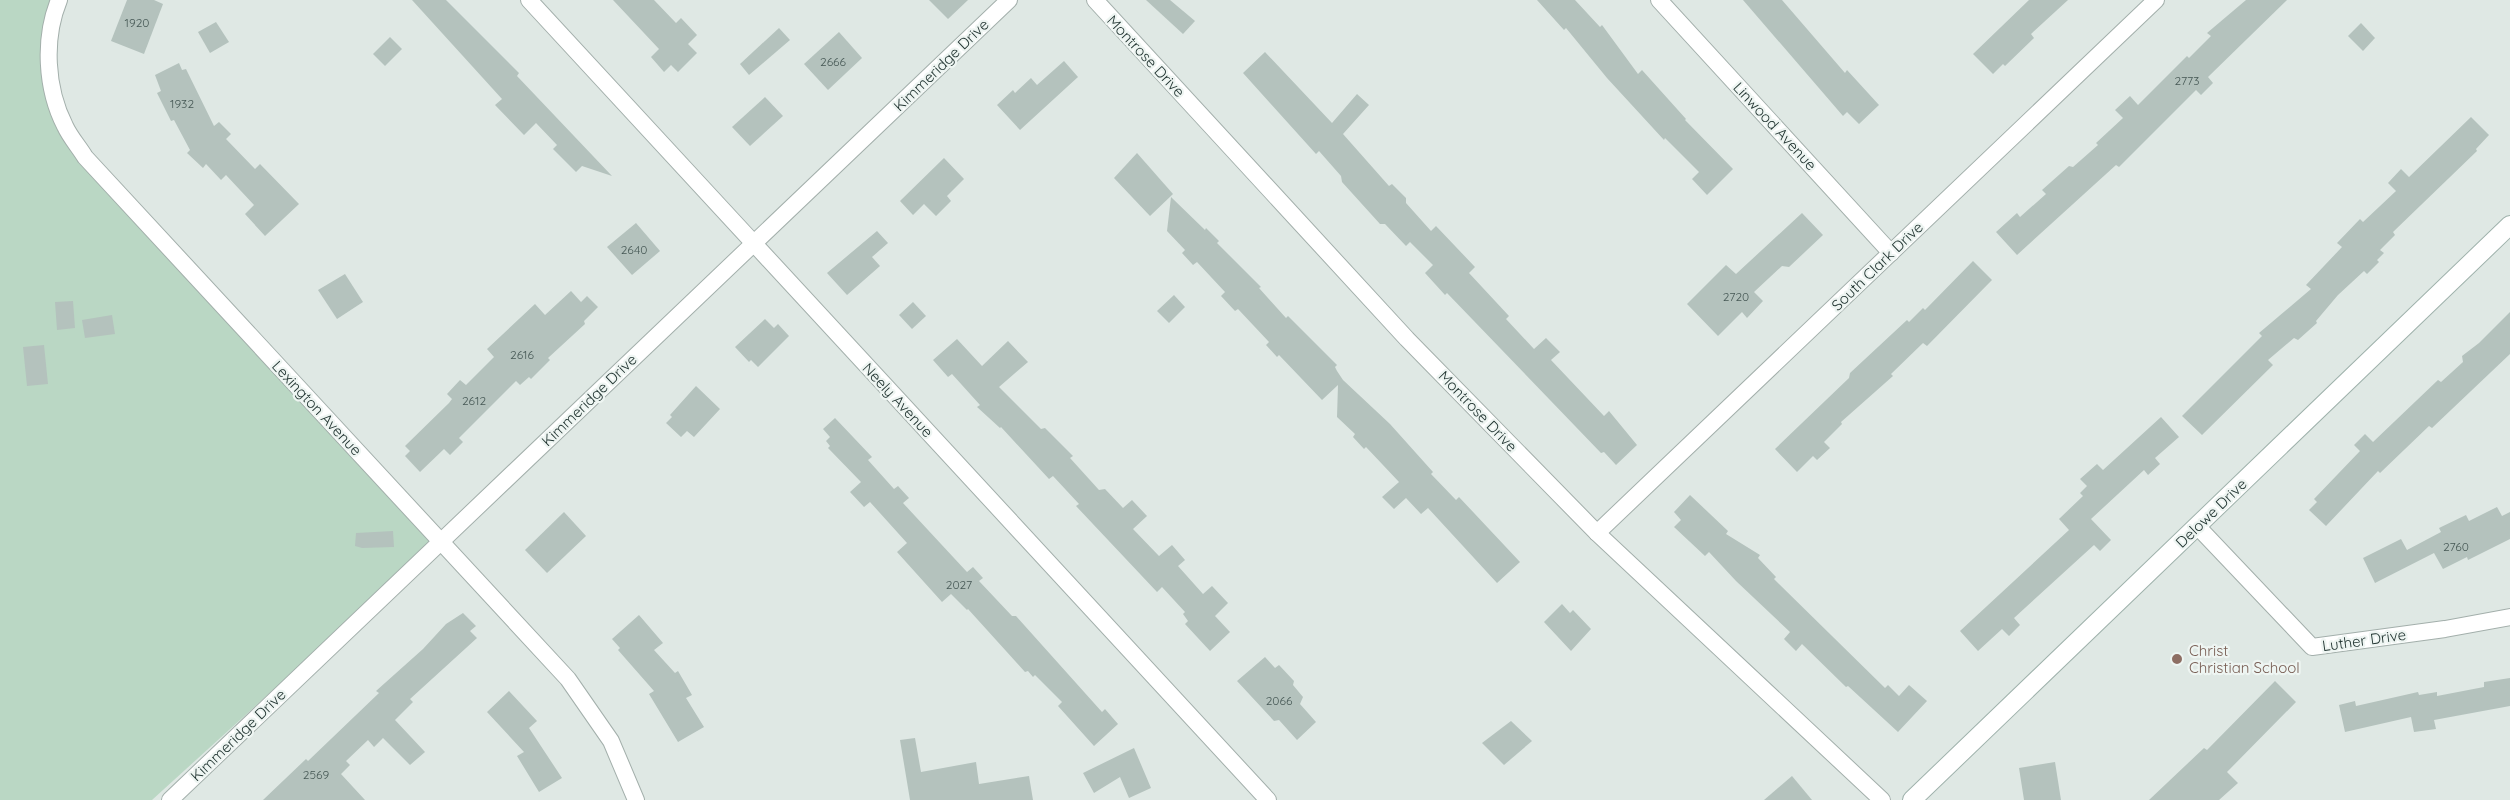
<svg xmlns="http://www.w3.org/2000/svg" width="2510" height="800" viewBox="0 0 2510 800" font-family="Quicksand,sans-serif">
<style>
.green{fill:#bad7c4}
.building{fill:#b4c2bd}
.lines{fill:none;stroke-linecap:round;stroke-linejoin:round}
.street-casing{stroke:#a3afab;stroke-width:18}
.secondary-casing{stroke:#9fb2ac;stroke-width:20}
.street{stroke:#fff;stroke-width:16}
.secondary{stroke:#fff;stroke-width:18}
.education-dot{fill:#8d6e63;stroke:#eef5f2;stroke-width:2}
.labels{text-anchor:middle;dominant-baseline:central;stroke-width:4.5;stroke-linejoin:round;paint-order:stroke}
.number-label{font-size:12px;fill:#465855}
.street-label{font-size:15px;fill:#223532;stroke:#eef5f2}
.education-label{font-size:15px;fill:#785e54;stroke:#eef5f2;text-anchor:start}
</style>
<rect width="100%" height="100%" fill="#dfe8e4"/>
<polygon class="green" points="0,0 56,0 52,113 439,539 152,800 0,800"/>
<g class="building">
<polygon points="127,0 154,0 163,4 144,54 111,41"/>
<polygon points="412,0 446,0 519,73 517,76 612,176 582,166 576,172 553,149 557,145 536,123 524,135 495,105 502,99"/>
<polygon points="613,0 654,0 676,23 681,18 697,35 688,44 697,53 678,72 671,65 664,72 651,57 659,49"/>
<polygon points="929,0 968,0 948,19"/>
<polygon points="1146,0 1170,0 1195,21 1183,34"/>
<polygon points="1537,0 1575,0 1600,27 1602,25 1638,74 1642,70 1686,119 1685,120 1733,169 1707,195 1692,179 1699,172 1665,138 1664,140 1607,78 1566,28 1564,30"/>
<polygon points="1743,0 1782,0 1845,73 1847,70 1879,105 1859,124 1847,112 1843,116"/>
<polygon points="2029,0 2068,0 2031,34 2034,38 2005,66 2003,64 1993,74 1973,54"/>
<polygon points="2246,0 2287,0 2208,77 2213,83 2201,95 2196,90 2119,167 2116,165 2017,255 1996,232 2017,213 2020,217 2046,194 2042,190 2069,166 2073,167 2098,145 2096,143 2123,118 2115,110 2130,96 2138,105 2187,56 2189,58 2211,36 2207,33"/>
<polygon points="216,22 229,42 210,53 198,32"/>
<polygon points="2361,23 2375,38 2363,51 2348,36"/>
<polygon points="779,28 790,40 749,75 740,64"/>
<polygon points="839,32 862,58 828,90 804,64"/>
<polygon points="390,37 402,49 385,66 373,54"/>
<polygon points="1265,52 1332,123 1357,94 1369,105 1343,134 1389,186 1392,184 1406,198 1406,203 1431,231 1436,226 1475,267 1469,273 1509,316 1506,319 1534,349 1546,338 1560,352 1551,360 1604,416 1609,411 1637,445 1616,465 1604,452 1601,453 1447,293 1445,295 1425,273 1433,265 1410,242 1406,246 1385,224 1380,224 1342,182 1341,176 1319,151 1316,154 1243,73"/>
<polygon points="1064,61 1078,77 1020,130 997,105 1013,90 1015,93 1031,78 1037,85"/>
<polygon points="179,63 182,70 186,69 214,126 219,122 231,134 226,139 255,169 260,164 299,204 265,236 245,214 254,205 226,175 221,180 206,164 203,168 187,153 190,150 174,120 171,121 157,93 161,91 155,75"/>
<polygon points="765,97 783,116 750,146 732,127"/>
<polygon points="2471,117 2489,135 2476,149 2477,151 2393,232 2395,235 2380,250 2384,253 2377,260 2379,262 2367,274 2364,271 2338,295 2316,321 2317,323 2298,340 2294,338 2268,360 2273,365 2202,435 2182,416 2262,336 2259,333 2311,289 2306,285 2342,247 2337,243 2360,219 2363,222 2396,191 2388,183 2401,169 2409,177"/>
<polygon points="1137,153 1173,194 1150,216 1114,178"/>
<polygon points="944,158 964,179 947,196 951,201 936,216 924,204 913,215 900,201"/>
<polygon points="1171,197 1205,230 1206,228 1219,241 1217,243 1261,287 1259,288 1286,318 1288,316 1337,365 1335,367 1337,371 1343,380 1390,424 1433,472 1431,474 1456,500 1459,497 1520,562 1497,583 1428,508 1421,514 1406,498 1394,509 1382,497 1399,482 1366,447 1364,449 1353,437 1355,434 1337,417 1338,385 1322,400 1279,355 1277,357 1266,345 1269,342 1238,309 1235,311 1221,296 1225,292 1197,262 1193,265 1182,253 1185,250 1167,231"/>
<polygon points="1802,213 1823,235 1789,267 1782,266 1754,292 1763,301 1747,318 1742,312 1718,336 1687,304 1726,265 1736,274"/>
<polygon points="636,223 660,251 632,275 607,247"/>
<polygon points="877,231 888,243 872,257 880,266 847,295 827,273"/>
<polygon points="1973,261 1992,280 1927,346 1923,343 1891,374 1893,376 1841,422 1842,424 1824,442 1830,448 1817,460 1813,456 1797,472 1775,449 1849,378 1850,373 1907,320 1909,322 1923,308 1925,310"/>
<polygon points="345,274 363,302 337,319 318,290"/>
<polygon points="571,291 581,302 587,296 598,307 584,321 585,324 548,358 550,360 531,379 529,377 520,385 516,381 459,438 463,442 450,455 444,449 420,472 405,456 410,451 405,446 449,403 452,399 447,394 460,380 466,385 494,357 487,349 535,304 545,315"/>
<polygon points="1174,295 1185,307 1169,323 1157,311"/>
<polygon points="73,301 75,328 57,330 55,302"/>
<polygon points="913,302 926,316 912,329 899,315"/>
<polygon points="2510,312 2510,354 2432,428 2429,426 2380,473 2378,471 2326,526 2309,510 2317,502 2314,499 2360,451 2354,445 2365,434 2373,442 2438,380 2441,382 2463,362 2462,356 2479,343"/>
<polygon points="112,315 115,334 85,338 82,320"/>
<polygon points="765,319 774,328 778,324 789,336 758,367 751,360 749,362 735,347"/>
<polygon points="957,339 982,366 1008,341 1028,362 999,387 1041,429 1045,428 1073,456 1070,458 1099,490 1105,489 1123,508 1132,500 1147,516 1133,529 1159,556 1172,545 1185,560 1178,566 1203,594 1212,586 1228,603 1215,616 1230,632 1210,651 1185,624 1188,621 1183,614 1185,612 1162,587 1157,592 1076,506 1079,504 1053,476 1049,479 1001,427 1000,428 977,407 980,405 952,374 948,377 933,360"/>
<polygon points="44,345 48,384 27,386 23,347"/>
<polygon points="696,386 720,409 694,437 687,431 681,437 666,423 672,417 670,415"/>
<polygon points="2161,417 2179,437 2155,458 2160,464 2148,475 2144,470 2091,519 2111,540 2100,551 2094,545 2014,618 2020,625 2009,636 2002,629 1978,651 1960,631 2069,530 2059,519 2083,496 2080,493 2087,486 2080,479 2097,464 2103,470"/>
<polygon points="835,418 872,457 868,460 894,489 898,486 909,498 903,503 941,544 967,572 973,567 983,578 979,581 1012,616 1016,616 1102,712 1105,709 1118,724 1094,746 1058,706 1062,702 1035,675 1033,677 1028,671 1025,672 968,609 967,610 951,594 942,602 897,552 907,543 870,502 864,507 850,492 861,482 828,448 830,446 826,441 830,437 823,429"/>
<polygon points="1690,495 1728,531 1726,534 1760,555 1758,558 1776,577 1774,579 1885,688 1888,685 1899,696 1909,685 1927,701 1898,732 1848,686 1846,687 1802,644 1796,651 1784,639 1790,632 1736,581 1709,552 1705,556 1674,527 1681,520 1674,512"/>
<polygon points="2497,507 2502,516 2510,512 2510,539 2468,560 2467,557 2443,569 2434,553 2375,583 2363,558 2401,539 2407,550 2441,532 2439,528 2466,515 2469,521"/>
<polygon points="564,512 586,536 547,573 525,550"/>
<polygon points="393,531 394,547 362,548 355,546 356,533"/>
<polygon points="1562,604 1570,613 1573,610 1591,629 1571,651 1544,622"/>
<polygon points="463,613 476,626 470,631 477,638 410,699 413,702 395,720 425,752 410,765 383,738 374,747 368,740 346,761 350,765 341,774 365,800 263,800 306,759 308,761 379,693 376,691 423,649 446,624"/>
<polygon points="639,615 663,643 654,650 675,673 678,671 692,695 686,698 704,727 678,742 649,694 654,691 618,650 620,648 612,639"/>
<polygon points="1265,657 1275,668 1279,665 1294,681 1293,685 1303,697 1300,704 1316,722 1297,740 1279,720 1274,721 1237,681"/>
<polygon points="2510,678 2510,706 2434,720 2436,729 2414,732 2411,717 2345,732 2339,705 2355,701 2356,706 2418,692 2419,695 2437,692 2437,696 2484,687 2484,682"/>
<polygon points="2275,681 2296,702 2227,772 2238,783 2219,800 2149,800 2204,748 2207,750"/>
<polygon points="509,691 537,721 529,728 562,778 539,792 517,756 524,752 487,712"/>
<polygon points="1511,721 1532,741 1504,765 1482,743"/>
<polygon points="915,738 921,772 976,762 979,784 1029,776 1033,800 910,800 900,740"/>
<polygon points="1134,748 1151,788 1129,798 1120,777 1094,793 1083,773"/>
<polygon points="2055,762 2061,800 2024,800 2019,768"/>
<polygon points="1792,776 1812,800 1764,800"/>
</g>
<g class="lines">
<g class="street-casing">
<g id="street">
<path d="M59,0C43,39 46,89 65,126C70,137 79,147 85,157L568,679L611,741L636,800"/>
<polyline points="529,0 1268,800"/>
<polyline points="1095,0 1407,339 1597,533 1882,800"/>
<polyline points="1659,0 1891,253"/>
<polyline points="2197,526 2312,647 2445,629 2510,617"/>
<polyline points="1597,533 2156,0"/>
<polyline points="170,800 1009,0"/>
</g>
</g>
<g class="secondary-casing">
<polyline id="secondary" points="1912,800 2510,225"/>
</g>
<use href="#street" class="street"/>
<use href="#secondary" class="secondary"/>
</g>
<circle class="education-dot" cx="2177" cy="659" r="6"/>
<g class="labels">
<g class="number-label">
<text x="137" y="22">1920</text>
<text x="833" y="61">2666</text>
<text x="2187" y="80">2773</text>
<text x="182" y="103">1932</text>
<text x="634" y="249">2640</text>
<text x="1736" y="296">2720</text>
<text x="522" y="354">2616</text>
<text x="474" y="400">2612</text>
<text x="2456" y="546">2760</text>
<text x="959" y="584">2027</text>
<text x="1279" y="700">2066</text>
<text x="316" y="774">2569</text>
</g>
<g class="street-label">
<text transform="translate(1146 56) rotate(47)">Montrose Drive</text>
<text transform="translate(941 65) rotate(-44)">Kimmeridge Drive</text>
<text transform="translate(1775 126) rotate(47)">Linwood Avenue</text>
<text transform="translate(1877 266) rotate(-44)">South Clark Drive</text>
<text transform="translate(589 400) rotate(-44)">Kimmeridge Drive</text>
<text transform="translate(898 400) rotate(47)">Neely Avenue</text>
<text transform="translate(317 408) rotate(47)">Lexington Avenue</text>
<text transform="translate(1478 411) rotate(46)">Montrose Drive</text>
<text transform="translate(2211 513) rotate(-44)">Delowe Drive</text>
<text transform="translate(2364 640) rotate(-8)">Luther Drive</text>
<text transform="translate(238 735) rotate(-44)">Kimmeridge Drive</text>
</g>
<g class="education-label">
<text x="2189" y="650">Christ<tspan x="2189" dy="17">Christian School</tspan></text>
</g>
</g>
</svg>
